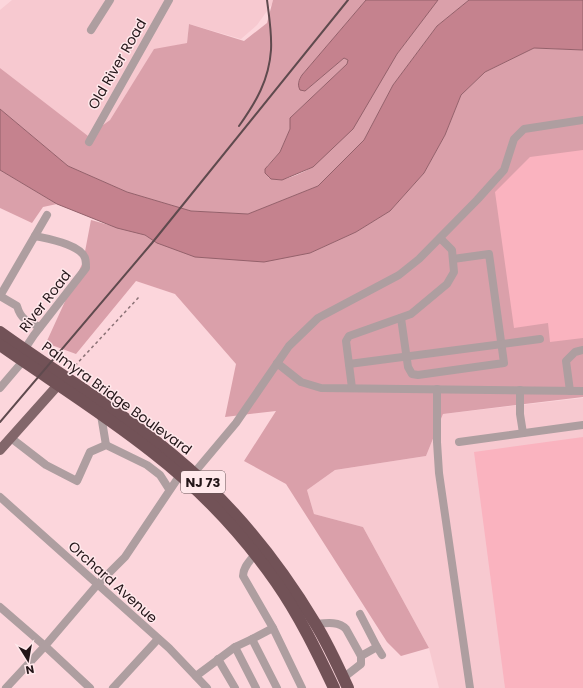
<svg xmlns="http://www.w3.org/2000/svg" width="583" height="688" viewBox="0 0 583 688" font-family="Poppins,sans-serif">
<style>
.built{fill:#f7c9d0}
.green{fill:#daa0aa}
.water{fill:#c5828e;stroke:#94616b}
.building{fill:#fab3bf}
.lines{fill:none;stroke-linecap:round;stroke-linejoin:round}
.path{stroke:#8b7276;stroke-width:1.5;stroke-dasharray:3 3;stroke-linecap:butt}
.minor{stroke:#ae9ea0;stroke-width:8}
.major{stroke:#82666a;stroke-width:10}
.highway{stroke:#725257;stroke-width:12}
.rail{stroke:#5f4a4e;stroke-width:2}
.labels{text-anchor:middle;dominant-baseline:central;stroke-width:3;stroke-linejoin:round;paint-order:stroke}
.shield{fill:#ffe8eb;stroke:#655457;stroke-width:1}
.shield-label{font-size:13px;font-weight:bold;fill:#231518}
.street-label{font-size:14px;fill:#231518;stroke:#ffe8eb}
</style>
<rect width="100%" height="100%" fill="#fcd6dc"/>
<g class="built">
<polygon points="12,0 273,0 272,4 257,25 241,39 189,24 187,43 154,50 110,120 88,137 0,68 0,10"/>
<polygon points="583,398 583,688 439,688 429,648 363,527 314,514 307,490 335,470 426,456 443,414"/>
</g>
<g class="green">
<path d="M273,0H366L302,75L298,83L305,91L344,58L348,60L347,64L290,118V129L280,152L267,166L268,177C281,185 301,173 313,167L435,3L438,0H469L437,26L393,85L364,140L318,186L248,214L191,211L127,192L68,166L0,109V68L88,136L110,120L154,49L187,43L189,24L244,41L267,23Z"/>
<polygon points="534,48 583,50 583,397 443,414 426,456 335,470 307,490 314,514 363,527 429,648 401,656 387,642 286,484 244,461 276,411 225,417 236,364 175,294 136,281 76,354 46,343 83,262 91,220 145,235 157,243 310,253 356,232 390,211 424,173 445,135 461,95 485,72"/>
<polygon points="0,170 57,204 43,207 32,223 0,208"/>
</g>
<g class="water">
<path d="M366,0H438L397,54L353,129L313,167L282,180L271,179L265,173V169L280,152L290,129V118L347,64L348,60L344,58L305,91L300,90C297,84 299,80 302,75Z"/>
<polygon points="469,0 583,0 583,50 534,48 485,72 461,95 445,135 424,173 390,211 356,232 310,253 264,262 195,257 157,243 145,235 117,228 57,204 0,170 0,109 68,166 127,192 191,211 248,214 318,186 364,140 393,85 437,26"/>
</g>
<g class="building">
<polygon points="583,150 583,338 550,342 548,323 514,328 495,192 530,157"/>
<polygon points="583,437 583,688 505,688 474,452"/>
</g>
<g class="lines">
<polyline class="path" points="71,370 139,297"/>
<g class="minor">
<polyline points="91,30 110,0"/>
<polyline points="89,142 169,0"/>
<polyline points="0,296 47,215"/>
<path d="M0,296L17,306C21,320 28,322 40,327"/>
<polyline points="401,318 408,367 412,374 418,375 504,363 489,254 453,259"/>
<path d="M24,350L34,335L86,268C86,265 86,261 85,258C80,244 48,239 35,236"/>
<polyline points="277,363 301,382 321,388 583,391"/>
<polyline points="349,364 540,339"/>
<polyline points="0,388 23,361"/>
<polyline points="352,388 346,341 349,336 411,314 447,284 454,272 452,250 440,238"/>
<polyline points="437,389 437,442 439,473 470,688"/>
<polyline points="520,390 520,414 523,433"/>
<polyline points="570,391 566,361 575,352 583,350"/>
<polyline points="101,415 106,445"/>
<polyline points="11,438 46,465 77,481 90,452 106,445 147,465 160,475 169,489"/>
<polyline points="459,442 583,425"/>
<polyline points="194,473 236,423 289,346 318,318 399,275 419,259 477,200 504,170 514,139 524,129 583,120"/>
<polyline points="0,497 169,648 207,688"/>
<path d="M255,554C250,561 243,567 243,576L273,628L302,688"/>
<polyline points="0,607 45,646 90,688"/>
<polyline points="360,614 377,647 361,656"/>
<path d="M315,624C326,623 339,621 346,629L361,656V664L343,678"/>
<polyline points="252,639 273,628"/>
<polyline points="235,647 256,688"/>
<polyline points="377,647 382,655"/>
<polyline points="218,659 235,688"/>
<polyline points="196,676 235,647 252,639 277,688"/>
<polyline points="6,688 45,646 97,585 125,557 180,475"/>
<polyline points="113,688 158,639"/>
</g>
<polyline class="major" points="0,450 58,385"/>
<g class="highway">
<path d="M0,332C57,373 119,410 173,455C230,502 277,560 315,623C328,644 338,666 348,688"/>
<path d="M0,345C50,380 103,413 151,451C199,488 241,532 276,582C299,615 317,652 334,688"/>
</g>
<g class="rail">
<path d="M239,126C256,102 269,80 271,50C272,33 269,16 267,0"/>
<polyline points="0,422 152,243 348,0"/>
</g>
</g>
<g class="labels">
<rect class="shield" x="181" y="471" width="44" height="22" rx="3"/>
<g class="shield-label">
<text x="203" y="482">NJ 73</text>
</g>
<g class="street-label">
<text transform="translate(117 64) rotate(-60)">Old River Road</text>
<text transform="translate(45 301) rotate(-52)">River Road</text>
<text transform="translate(117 398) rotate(36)">Palmyra Bridge Boulevard</text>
<text transform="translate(113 582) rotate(42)">Orchard Avenue</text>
</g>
</g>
<g transform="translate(28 660) rotate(169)" stroke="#ffe8eb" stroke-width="3" paint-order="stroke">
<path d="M0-3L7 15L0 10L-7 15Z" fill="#231518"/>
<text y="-6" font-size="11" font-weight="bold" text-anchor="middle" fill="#231518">N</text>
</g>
</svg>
